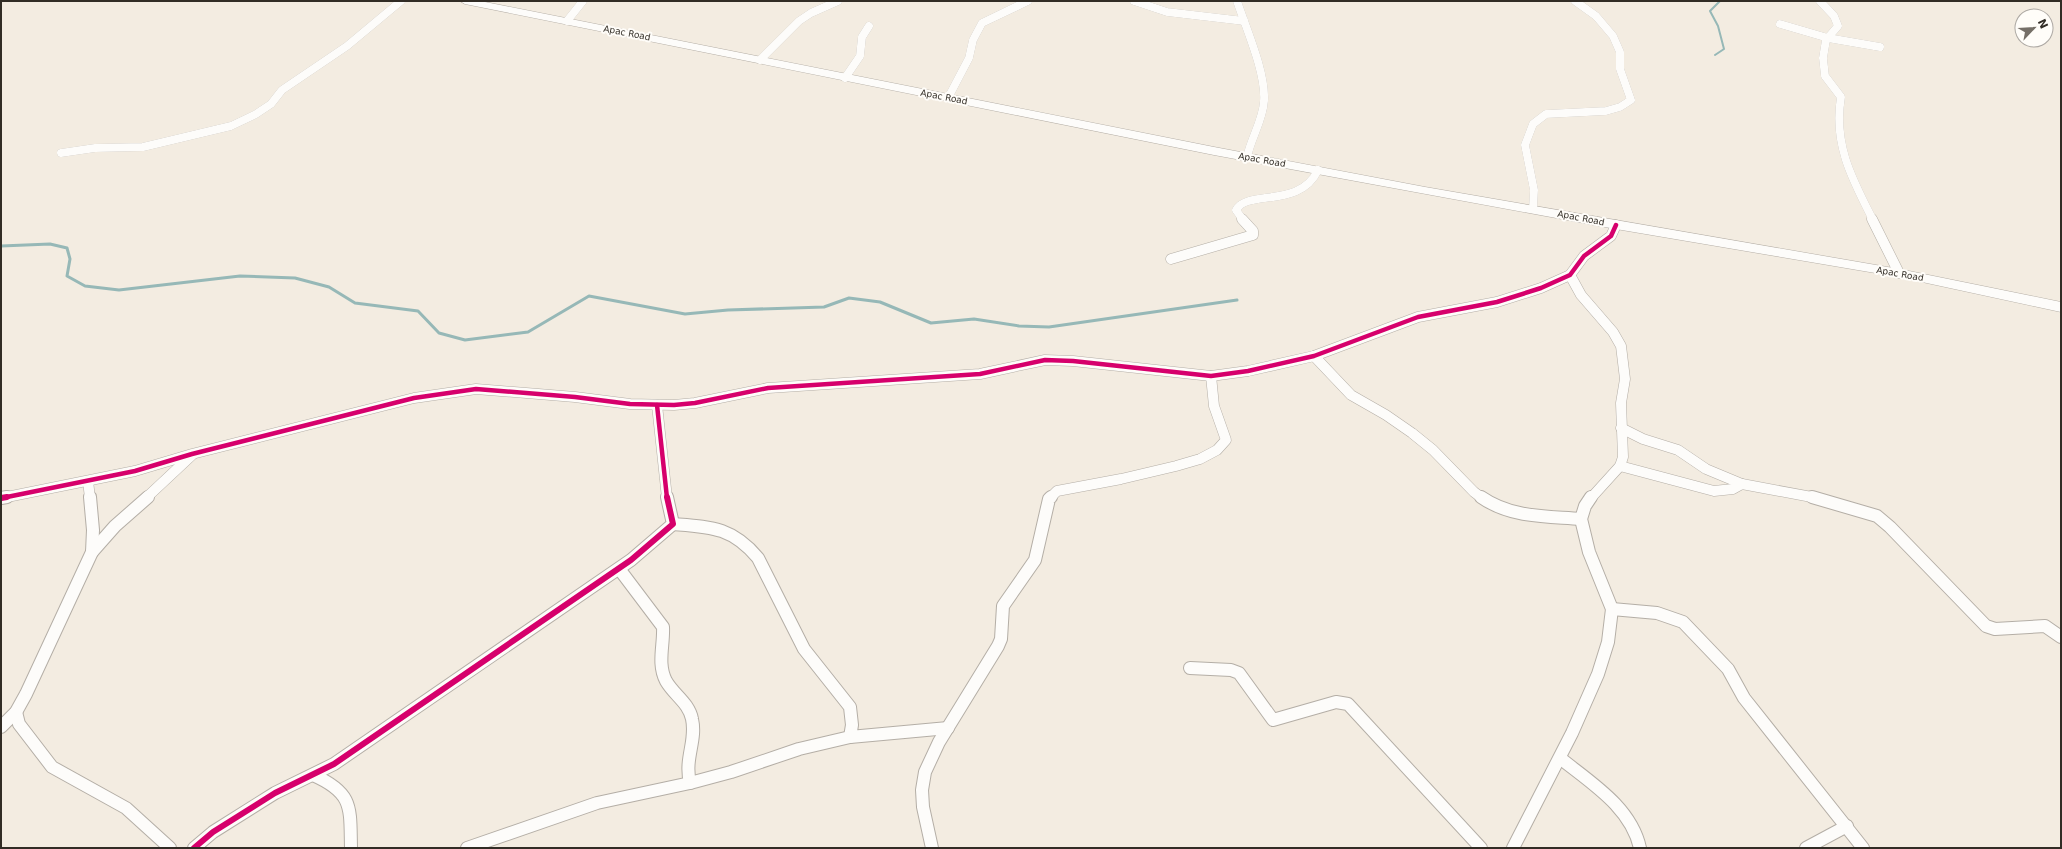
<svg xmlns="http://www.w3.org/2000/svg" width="2062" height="849" viewBox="0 0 2062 849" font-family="'DejaVu Sans',sans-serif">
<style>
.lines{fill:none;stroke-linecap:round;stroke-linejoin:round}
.stream-far1{stroke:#96b8b7;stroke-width:2}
.stream{stroke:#96b8b7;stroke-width:3}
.minor-far2-casing{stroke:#b4aea6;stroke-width:8}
.minor-far1-casing{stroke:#b4aea6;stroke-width:11}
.minor-casing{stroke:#b4aea6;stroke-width:14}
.secondary-casing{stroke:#b4aea6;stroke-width:1}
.minor-far2{stroke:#fdfcfa;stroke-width:8}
.minor-far1{stroke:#fdfcfa;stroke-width:10}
.minor{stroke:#fdfcfa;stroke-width:12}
.secondary{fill:#fdfcfa;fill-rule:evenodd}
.cycleway-far1-casing{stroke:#fffdf9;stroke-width:7}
.cycleway-casing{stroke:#fffdf9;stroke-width:8}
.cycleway-far1{stroke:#d6006c;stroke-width:4.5}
.cycleway{stroke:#d6006c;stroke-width:6}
.labels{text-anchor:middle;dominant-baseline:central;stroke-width:4;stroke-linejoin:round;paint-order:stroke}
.far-street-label{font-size:9px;fill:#312c25;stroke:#fffdf9}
</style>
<rect width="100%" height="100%" fill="#f3ece1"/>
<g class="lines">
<polyline class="stream-far1" points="1715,55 1724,49 1718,26 1710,11 1720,1"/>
<polyline class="stream" points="1,246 50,244 67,248 70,259 67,276 85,286 119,290 240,276 295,278 329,287 355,303 418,311 439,333 465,340 528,332 589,296 685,314 728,310 824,307 849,298 880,302 931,323 974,319 1019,326 1049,327 1237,300"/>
<g class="minor-far2-casing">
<g id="minor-far2">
<polyline points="1134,1 1167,12 1244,21"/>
<path d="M1237,1C1246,28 1266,73 1264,101C1263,120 1251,138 1247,157"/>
<path d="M1820,1L1834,16L1838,26L1826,40L1823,58L1825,76L1841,97C1833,144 1852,179 1873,220"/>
<polyline points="567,21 583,1"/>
<polyline points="1780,24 1828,38 1880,47"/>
<polyline points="760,60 799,21 811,13 838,1"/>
<polyline points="845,78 860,56 862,37 869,26"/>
<polyline points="948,98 969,58 973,40 982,23 1028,1"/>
<polyline points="61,153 95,148 143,147 231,126 256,114 271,104 282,90 347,46 401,1"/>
<polyline points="1533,209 1534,190 1525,145 1533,124 1546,114 1606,111 1620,107 1631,100 1620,69 1620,52 1613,36 1596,16 1575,1"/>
<path d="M1243,220L1236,210C1247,189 1300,209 1318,170"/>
</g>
</g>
<g class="minor-far1-casing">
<g id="minor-far1">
<polyline points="1872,219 1899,273"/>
<polyline points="1171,259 1253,235 1253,231 1242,219"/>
<polyline points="1570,275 1581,295 1613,332 1621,346 1625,379 1621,403 1623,457 1620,466 1591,498"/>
<polyline points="1314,356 1351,395 1386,415 1412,433 1433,450 1474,492 1482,498"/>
<polyline points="657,405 667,498"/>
<polyline points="1621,428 1643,439 1678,450 1706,469 1742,484 1817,498"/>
<polyline points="1620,466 1714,491 1733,489 1742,484"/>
<polyline points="88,481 90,498"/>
<polyline points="2,498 135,471 192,454 414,398 476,389 575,397 630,404 674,405 695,403 768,388 980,374 1045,360 1073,361 1211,376 1248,371 1314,356 1418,317 1497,302 1541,288 1570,275 1584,256 1611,236 1616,225"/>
<polyline points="146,498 192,455"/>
<polyline points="1050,498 1057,491 1121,479 1176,466 1200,459 1217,450 1226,440 1214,406 1211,376"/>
</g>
</g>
<g class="minor-casing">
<g id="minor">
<path d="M1481,497C1511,518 1546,516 1581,519"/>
<polyline points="1812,497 1877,516 1890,527 1986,626 1995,629 2045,626 2061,637"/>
<polyline points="1,498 7,497"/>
<path d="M673,524C711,527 732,527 758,558L804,649L850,707L852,725L850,737L948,728"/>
<polyline points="92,552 115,526 148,497"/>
<path d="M620,570L663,627C664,645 657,664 666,681C674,695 689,703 692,719C697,741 684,758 690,783"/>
<polyline points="1612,609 1657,613 1683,622 1728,669 1744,698 1863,848"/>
<polyline points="1190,668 1231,670 1239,673 1273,720 1336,702 1348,704 1481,848"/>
<polyline points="16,712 19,724 52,767 126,808 170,848"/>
<polyline points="1,727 16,712 26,694 92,552 93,530 90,497"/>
<path d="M1560,758C1591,783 1631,807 1640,848"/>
<path d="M313,775C354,793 350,808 351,848"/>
<polyline points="194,848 213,832 275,793 334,764 631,560 673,524 667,497"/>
<polyline points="467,848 597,803 690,783 731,772 799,749 850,737"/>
<polyline points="932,848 923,807 922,790 925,772 939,742 998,646 1001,639 1003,606 1035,560 1049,499 1051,497"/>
<polyline points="1513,848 1572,733 1598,674 1608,642 1612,609 1589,552 1581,519 1585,506 1591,497"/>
<polyline points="1806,848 1847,826"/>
</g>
</g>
<g class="secondary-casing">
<polygon id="secondary" points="460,1 480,1 1214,147 1425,187 1899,269 2061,302 2061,312 1899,277 1616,229 1214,155 465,4"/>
</g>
<use href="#minor-far2" class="minor-far2"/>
<use href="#minor-far1" class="minor-far1"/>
<use href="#minor" class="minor"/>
<use href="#secondary" class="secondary"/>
<g class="cycleway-far1-casing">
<g id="cycleway-far1">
<polyline points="657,405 667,498"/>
<polyline points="2,498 135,471 192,454 414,398 476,389 575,397 630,404 674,405 695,403 768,388 980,374 1045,360 1073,361 1211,376 1248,371 1314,356 1418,317 1497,302 1541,288 1570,275 1584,256 1611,236 1616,225"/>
</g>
</g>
<g class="cycleway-casing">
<g id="cycleway">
<polyline points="1,498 7,497"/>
<polyline points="194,848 213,832 275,793 334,764 631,560 673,524 667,497"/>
</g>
</g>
<use href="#cycleway-far1" class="cycleway-far1"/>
<use href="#cycleway" class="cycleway"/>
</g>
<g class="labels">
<g class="far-street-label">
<text transform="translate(627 33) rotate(11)">Apac Road</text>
<text transform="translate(944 97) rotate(11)">Apac Road</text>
<text transform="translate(1262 160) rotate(10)">Apac Road</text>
<text transform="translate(1581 218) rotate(11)">Apac Road</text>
<text transform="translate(1900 274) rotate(10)">Apac Road</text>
</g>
</g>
<rect width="2062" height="849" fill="none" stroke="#312c25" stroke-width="4"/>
<g transform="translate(2034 28) rotate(65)"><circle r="19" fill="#fffdf9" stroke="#ada9a4"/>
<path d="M0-3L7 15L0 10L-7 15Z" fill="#756f67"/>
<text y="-6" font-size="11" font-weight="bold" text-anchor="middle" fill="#312c25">N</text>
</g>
</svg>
